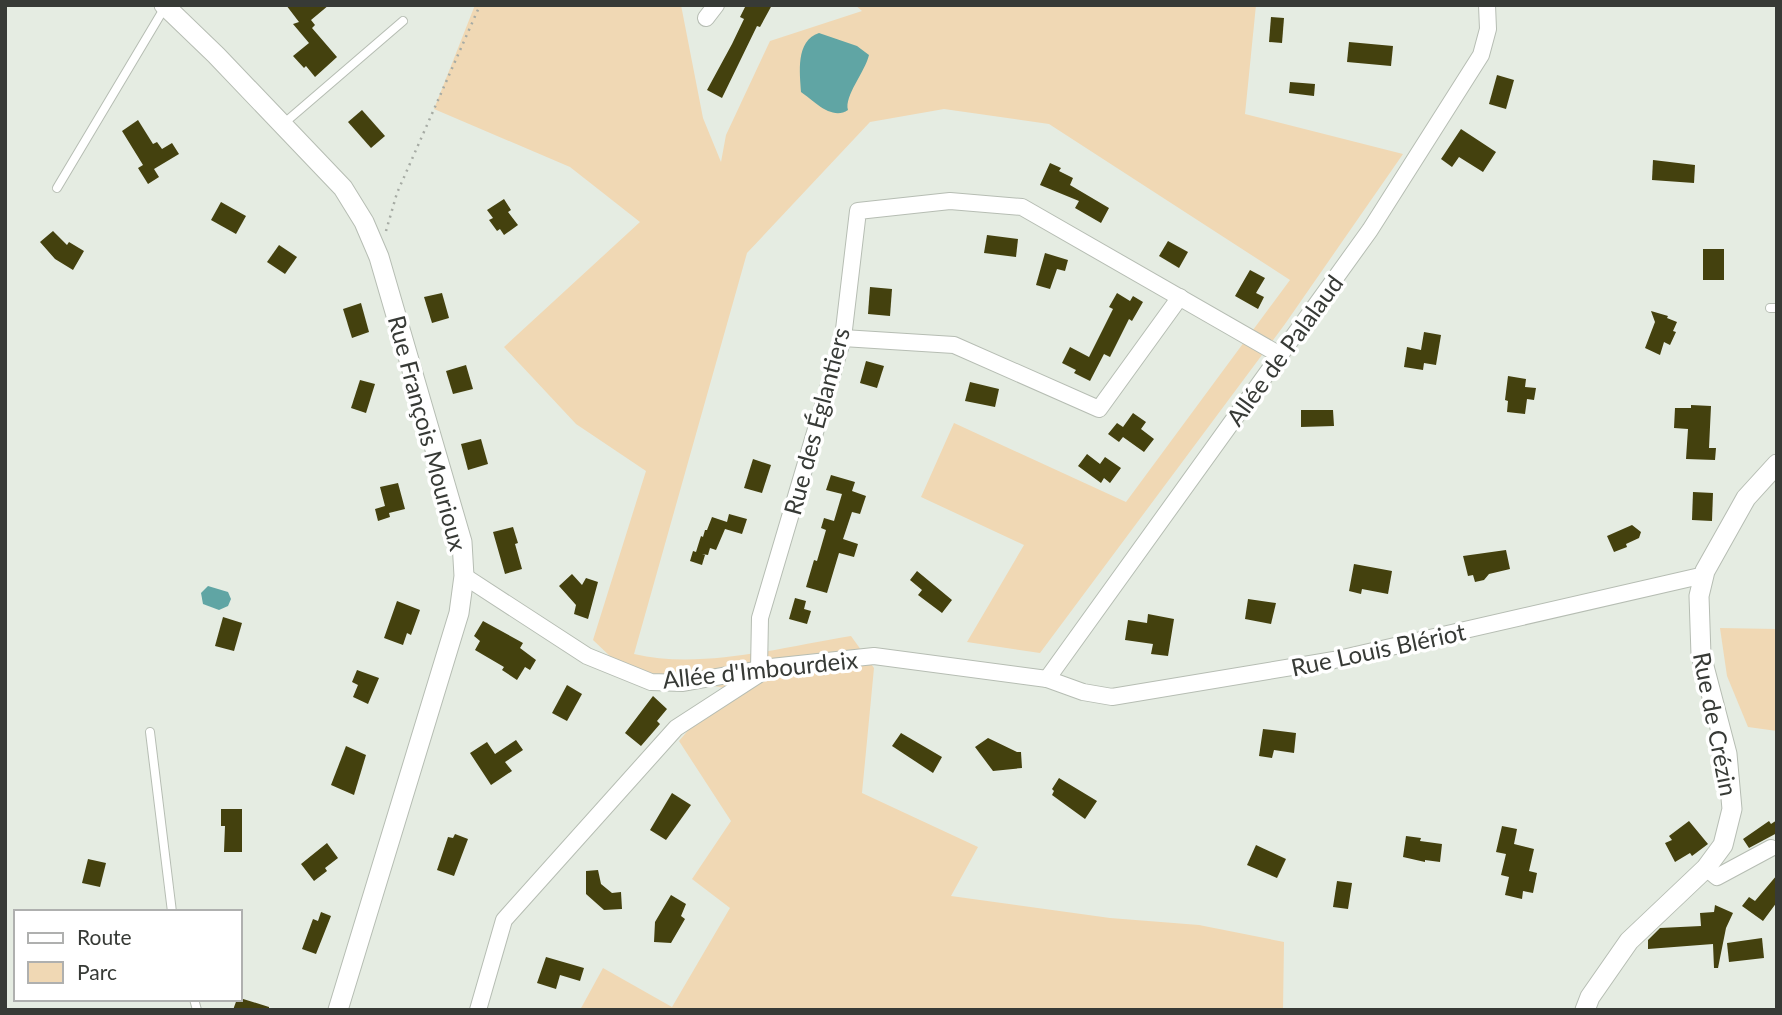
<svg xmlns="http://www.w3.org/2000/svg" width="1782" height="1015" viewBox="0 0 1782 1015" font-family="Lato,sans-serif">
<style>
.green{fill:#f0d8b4}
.water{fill:#60a5a4}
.building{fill:#44410e}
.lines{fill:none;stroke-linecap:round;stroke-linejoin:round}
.service-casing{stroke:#b6bdb3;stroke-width:10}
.minor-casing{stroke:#b6bdb3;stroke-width:18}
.tertiary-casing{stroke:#b6bdb3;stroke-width:21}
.path{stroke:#a6aba4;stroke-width:2.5;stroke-dasharray:2 5;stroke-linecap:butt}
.service{stroke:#fff;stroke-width:8}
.minor{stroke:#fff;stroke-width:16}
.tertiary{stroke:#fff;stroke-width:19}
.labels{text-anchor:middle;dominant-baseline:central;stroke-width:7;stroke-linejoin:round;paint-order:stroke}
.street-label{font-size:24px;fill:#373a36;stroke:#fff}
</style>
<rect width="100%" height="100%" fill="#e5ece2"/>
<g class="green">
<path d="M475,5H681L703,118L721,162L726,135L770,41L862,11L855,5H1256L1245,114L1403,154L1285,324L1040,653L967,642L1024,545L921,497L954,423L1126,502L1290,280L1049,124L944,109L870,122L747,253L634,654C701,670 783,647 851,636L874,668L862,793L978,847L951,896L1110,918L1199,925L1284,942L1283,1010H580L603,968L672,1007L730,908L692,879L731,821L679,741L724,688L651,673L613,659L593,640L646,471L576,424L504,347L640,222L570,167L434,109Z"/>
<polygon points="1720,628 1777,629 1777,731 1748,727 1727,676"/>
</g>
<g class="water">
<path d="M819,33L857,46L869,55C865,72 844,96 848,110C832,121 814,101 801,92C800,73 795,41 819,33Z"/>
<polygon points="208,586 228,592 231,599 228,606 219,610 203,604 201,593"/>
</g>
<g class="building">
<polygon points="286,5 329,5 311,20 315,25 312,28 337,57 315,77 306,66 304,68 293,56 309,43 293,24 299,22"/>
<polygon points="746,5 772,5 760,27 757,26 722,98 707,90 732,44 744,19 740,17"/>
<polygon points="1271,17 1284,18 1282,43 1269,42"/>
<polygon points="1349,42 1393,46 1391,66 1347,62"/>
<polygon points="1497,75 1514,80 1506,109 1489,104"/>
<polygon points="1290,82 1315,84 1314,96 1289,93"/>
<polygon points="362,110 385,136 371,148 348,122"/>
<polygon points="138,120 153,144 157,142 162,149 172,143 179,154 154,169 159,177 148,184 138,168 143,165 122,131"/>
<polygon points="1461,129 1496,152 1483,172 1459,157 1452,167 1441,159"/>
<polygon points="1653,160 1695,165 1694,183 1652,180"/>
<polygon points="1050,163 1061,168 1059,171 1073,178 1070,185 1109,208 1101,223 1075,208 1079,201 1040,185"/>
<polygon points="504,199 511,210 508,212 518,225 504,235 500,229 497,231 489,220 493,218 487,210"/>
<polygon points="221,202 246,216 236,234 211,220"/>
<polygon points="53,231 67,245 69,242 84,251 73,270 55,259 40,242"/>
<polygon points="987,235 1018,239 1016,257 984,253"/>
<polygon points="1168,241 1188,252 1179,268 1159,256"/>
<polygon points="279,245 297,257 285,274 267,262"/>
<rect x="1703" y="249" width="21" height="31"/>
<polygon points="1045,253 1068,260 1065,271 1057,269 1050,289 1036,285"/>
<polygon points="1250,270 1265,278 1256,293 1264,297 1258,309 1235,296"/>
<polygon points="870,287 892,289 890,316 868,314"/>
<polygon points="442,293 449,318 432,323 424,297"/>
<polygon points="1117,293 1130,301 1133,296 1143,302 1132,321 1129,319 1110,357 1104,354 1090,381 1074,373 1076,370 1062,363 1070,347 1089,357 1113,309 1109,307"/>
<polygon points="361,303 369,332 352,338 343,309"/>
<polygon points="1651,311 1668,316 1667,318 1677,322 1673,331 1676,332 1670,345 1664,342 1660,355 1645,348 1655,322"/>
<polygon points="1424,332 1441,335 1436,365 1424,363 1423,370 1404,367 1407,347 1421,350"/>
<polygon points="866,361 884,366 877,388 860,383"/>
<polygon points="466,365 473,389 453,394 446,371"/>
<polygon points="1508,376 1526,379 1525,387 1536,388 1534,400 1527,399 1525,414 1507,412 1508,401 1505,400"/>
<polygon points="360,380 375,384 366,413 351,408"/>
<polygon points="970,382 999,389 995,407 965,401"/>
<polygon points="1691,405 1711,406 1709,448 1716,448 1715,460 1686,459 1688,429 1674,428 1675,408 1691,408"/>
<polygon points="1301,410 1333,410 1334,426 1301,427"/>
<polygon points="1133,413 1146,422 1141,429 1154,439 1144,452 1123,437 1119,442 1108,434 1117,423 1123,427"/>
<polygon points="481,439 488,464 468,470 461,444"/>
<polygon points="1087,454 1100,464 1105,457 1121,468 1110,483 1104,478 1101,483 1078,466"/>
<polygon points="753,459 771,465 762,493 744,488"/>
<polygon points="831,475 855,482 852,491 866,496 860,514 852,512 843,539 858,544 854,557 839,553 827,593 806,587 814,560 817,561 826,530 821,528 824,518 834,521 842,494 826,490"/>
<polygon points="398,483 405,509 389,513 390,517 378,521 375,509 385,506 380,487"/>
<polygon points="1693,492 1713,493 1712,521 1692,520"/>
<polygon points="729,514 747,519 742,534 725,529 716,550 710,548 708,555 702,554 705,555 702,565 690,561 693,551 696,552 701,536 703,537 705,530 707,530 712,517 727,522"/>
<polygon points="1632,525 1641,532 1639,538 1626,544 1627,547 1614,552 1607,536"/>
<polygon points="513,527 518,543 515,544 522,569 505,574 493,532"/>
<polygon points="1506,550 1510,569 1489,574 1484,580 1475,582 1473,575 1468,576 1463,556"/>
<polygon points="1354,564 1392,571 1388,594 1362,589 1361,594 1349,591"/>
<polygon points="917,571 952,600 942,613 918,595 922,590 910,580"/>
<polygon points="572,574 582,585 586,578 598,582 588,619 574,614 576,605 559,586"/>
<polygon points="795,598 806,601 804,609 811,611 807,624 789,619"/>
<polygon points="1248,599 1276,603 1271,624 1245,619"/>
<polygon points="397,601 420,610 411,635 407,633 403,645 384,638"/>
<polygon points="1148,614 1174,619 1168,656 1151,654 1153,644 1125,640 1128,620 1147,623"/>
<polygon points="223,617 242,623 234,651 215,646"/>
<polygon points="483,621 523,643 520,648 536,660 530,670 525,667 517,680 502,670 504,667 475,650 480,641 474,636"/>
<polygon points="357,670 379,678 368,704 353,697 358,685 352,682"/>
<polygon points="567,685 582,694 567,721 552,713"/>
<polygon points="653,696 667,709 657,721 660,724 641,746 625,733"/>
<polygon points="1263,729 1296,733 1294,753 1274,750 1272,758 1259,756"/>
<polygon points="901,733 942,757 933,773 892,746"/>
<polygon points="988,738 1017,752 1021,752 1022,768 993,771 975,747"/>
<polygon points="516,740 523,750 505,762 512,771 491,785 470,753 487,742 495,754"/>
<polygon points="346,746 366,755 354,795 331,785"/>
<polygon points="1059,778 1097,801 1085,819 1052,795 1054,791 1052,789"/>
<polygon points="672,793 691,805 666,840 650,830"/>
<polygon points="221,809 242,809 242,852 224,852 225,826 221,826"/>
<polygon points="1777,820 1777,833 1749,848 1743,839 1769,821 1771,824"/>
<polygon points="1689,821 1708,844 1692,856 1690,853 1675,862 1665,843 1672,840 1669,836"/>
<polygon points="1502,826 1517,829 1514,844 1534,849 1529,871 1537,873 1533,893 1523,891 1522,899 1505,895 1509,877 1501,875 1506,854 1496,852"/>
<polygon points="455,834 468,839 454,876 437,870 448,837 453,838"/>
<polygon points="1406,836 1421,838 1420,841 1442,844 1440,862 1425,860 1425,862 1403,857"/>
<polygon points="327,843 338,858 325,868 327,871 314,881 301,864"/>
<polygon points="1256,845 1286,859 1277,878 1247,865"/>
<polygon points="88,859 106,863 100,887 82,883"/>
<polygon points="598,870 601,884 612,893 621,892 622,909 604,910 586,894 586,871"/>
<polygon points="1777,875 1777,902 1763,921 1742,906 1749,897 1755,901"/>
<polygon points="1337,881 1352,883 1348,909 1333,907"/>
<polygon points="671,895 686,904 681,916 685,919 671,943 654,942 655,922"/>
<polygon points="1715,905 1733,913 1726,928 1718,968 1714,968 1713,944 1648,949 1648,940 1660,928 1701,926 1700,913 1714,912"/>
<polygon points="321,912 331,916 316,954 302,949 313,919 318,921"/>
<polygon points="1762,938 1764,958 1729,962 1727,943"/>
<polygon points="546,957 584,968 580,981 560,975 556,989 537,983"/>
<polygon points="240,998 269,1007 269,1010 233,1010 237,999"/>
</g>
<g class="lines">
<g class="service-casing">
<g id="service">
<polyline points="282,125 403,21"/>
<polyline points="57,188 165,7"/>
<polyline points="1770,308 1777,308"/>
<polyline points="150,732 172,912"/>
<polyline points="194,999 197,1010"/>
</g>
</g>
<g class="minor-casing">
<g id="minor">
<polyline points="706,18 716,5"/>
<polyline points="843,338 954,345 1099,409 1180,297"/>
<polyline points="464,576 587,656 651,682 683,683 771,667 874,656 1047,679 1083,692 1112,697 1334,660 1700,576 1705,571"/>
<polyline points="759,669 760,618 843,338 858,211 950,201 1022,207 1280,355"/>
<polyline points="1047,679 1370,230 1481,55 1488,29 1487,5"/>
<polyline points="1706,868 1717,877 1771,848"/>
<polyline points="478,1010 504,920 676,728 764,671"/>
</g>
</g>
<g class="tertiary-casing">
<g id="tertiary">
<polyline points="164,5 216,55 343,188 364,222 379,257 462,542 464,576 459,613 338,1010"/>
<polyline points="1585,1010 1590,997 1629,941 1706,868 1723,845 1732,809 1727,754 1701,655 1699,596 1705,571 1746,498 1777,464"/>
</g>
</g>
<polyline class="path" points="386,231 397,193 480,5"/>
<use href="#service" class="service"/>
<use href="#minor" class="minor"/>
<use href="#tertiary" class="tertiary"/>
</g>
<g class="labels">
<g class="street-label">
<text transform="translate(1284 350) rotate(-54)">Allée de Palalaud</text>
<text transform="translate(816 421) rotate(-75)">Rue des Églantiers</text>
<text transform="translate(428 433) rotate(75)">Rue François Mourioux</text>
<text transform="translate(1378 649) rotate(-12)">Rue Louis Blériot</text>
<text transform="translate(760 669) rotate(-6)">Allée d'Imbourdeix</text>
<text transform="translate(1716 724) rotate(79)">Rue de Crézin</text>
</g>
</g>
<rect width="1782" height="1015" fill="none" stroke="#373a36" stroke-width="14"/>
<rect x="14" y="910" width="228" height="91" fill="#ffffff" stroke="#afb0af" stroke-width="2"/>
<rect x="28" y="933" width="35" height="10" fill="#ffffff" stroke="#afb0af" stroke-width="2"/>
<text x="77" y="945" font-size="21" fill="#373a36">Route</text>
<rect x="28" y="962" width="35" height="21" fill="#f0d8b4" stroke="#afb0af" stroke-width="2"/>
<text x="77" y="980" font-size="21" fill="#373a36">Parc</text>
</svg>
